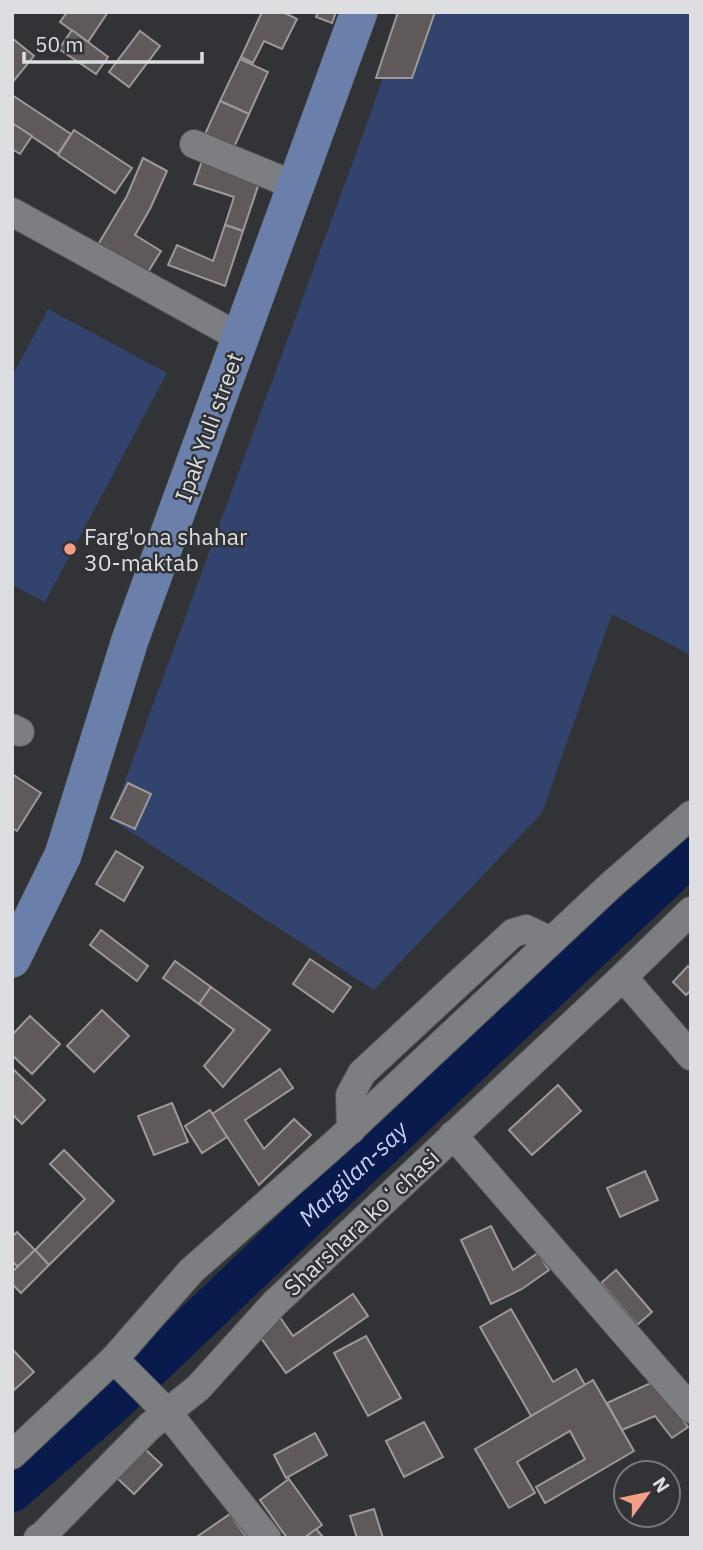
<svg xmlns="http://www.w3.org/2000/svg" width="703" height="1550" viewBox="0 0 703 1550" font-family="'IBM Plex Sans',sans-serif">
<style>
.green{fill:#32446e}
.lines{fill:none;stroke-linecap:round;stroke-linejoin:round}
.river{stroke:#091a4d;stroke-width:42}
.building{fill:#5f5a59;stroke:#9e9998;stroke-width:2}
.minor-casing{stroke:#505254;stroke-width:30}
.major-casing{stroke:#505254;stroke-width:38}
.minor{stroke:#7c7e82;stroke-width:28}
.major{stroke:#6b7fab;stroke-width:37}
.poi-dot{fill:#f39f85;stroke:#313336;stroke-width:2.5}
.labels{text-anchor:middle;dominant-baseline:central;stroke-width:5;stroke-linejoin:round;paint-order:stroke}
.street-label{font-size:23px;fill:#dddee1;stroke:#313336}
.poi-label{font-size:23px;fill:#dddee1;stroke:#313336;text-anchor:start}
.water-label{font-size:24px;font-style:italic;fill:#c2d2f4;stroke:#313336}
</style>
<rect width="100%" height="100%" fill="#313336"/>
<g class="green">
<polygon points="405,12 691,12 691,655 612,614 542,813 374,990 111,819 369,118"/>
<polygon points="48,309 167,373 45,602 12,585 12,376"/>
</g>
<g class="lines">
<path class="river" id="s1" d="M12,1491L107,1408L337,1188L691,854"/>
</g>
<g class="building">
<polygon points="67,12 108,12 88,42 60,22"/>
<polygon points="262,12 283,12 297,19 282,49 264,41 253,63 241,57"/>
<polygon points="318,12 336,12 332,23 316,17"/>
<polygon points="398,12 435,12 412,78 376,78"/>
<polygon points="72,30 108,57 96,74 59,49"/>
<polygon points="140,31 160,46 129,87 109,72"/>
<polygon points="12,38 34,56 12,83"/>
<polygon points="240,59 268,72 249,114 220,101"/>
<polygon points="12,95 71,134 58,154 12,123"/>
<polygon points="220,101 249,114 230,156 201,143"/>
<polygon points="12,123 32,136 20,154 12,149"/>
<polygon points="74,130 132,168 115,193 58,155"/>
<polygon points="143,158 167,171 150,209 135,235 161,251 145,277 96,248 127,196"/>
<polygon points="203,158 261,177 243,231 225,225 234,197 194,184"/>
<polygon points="225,225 243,231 225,286 168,265 177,245 213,261"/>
<polygon points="12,774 41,793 17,831 12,828"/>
<polygon points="128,783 151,794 135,829 111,818"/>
<polygon points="116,851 143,867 124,901 96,884"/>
<polygon points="101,930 148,966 137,981 90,945"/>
<polygon points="310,959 351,987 333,1012 293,984"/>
<polygon points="175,961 211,987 199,1004 163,978"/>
<polygon points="688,966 691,969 691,990 686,995 673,982"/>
<polygon points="211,987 270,1030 223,1087 204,1066 234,1030 199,1004"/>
<polygon points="102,1010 129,1036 94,1072 67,1046"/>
<polygon points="30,1016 60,1044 32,1074 12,1055 12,1035"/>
<polygon points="12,1068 45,1100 22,1124 12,1114"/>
<polygon points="280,1069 293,1088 245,1120 264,1149 294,1119 311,1135 259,1185 212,1114"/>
<polygon points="558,1085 581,1111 532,1155 509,1130"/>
<polygon points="172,1103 188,1142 154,1155 138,1116"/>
<polygon points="210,1110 227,1137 202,1153 185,1126"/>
<polygon points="64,1150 114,1201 49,1265 35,1250 85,1199 50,1164"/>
<polygon points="645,1171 658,1200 620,1217 607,1188"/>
<polygon points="491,1226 513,1270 538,1253 549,1270 522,1289 491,1304 461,1240"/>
<polygon points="17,1232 35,1250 18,1267 12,1261 12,1237"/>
<polygon points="35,1250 49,1265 21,1293 12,1284 12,1272"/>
<polygon points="616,1270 652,1312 637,1325 601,1283"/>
<polygon points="353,1294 368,1316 286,1373 254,1328 277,1313 293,1336"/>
<polygon points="511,1309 553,1382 576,1369 585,1385 531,1416 480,1327"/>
<polygon points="366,1336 401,1398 368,1416 334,1353"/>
<polygon points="12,1349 34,1372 12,1392"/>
<polygon points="593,1380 634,1451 545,1503 536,1487 585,1459 570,1431 517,1462 535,1493 509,1508 475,1449"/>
<polygon points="653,1382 688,1427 672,1438 655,1416 622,1430 607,1403"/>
<polygon points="424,1422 443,1457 404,1477 386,1441"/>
<polygon points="315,1433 327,1455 286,1478 274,1455"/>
<polygon points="144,1448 162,1465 134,1494 116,1477"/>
<polygon points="289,1479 322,1525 304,1538 287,1538 260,1500"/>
<polygon points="374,1509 383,1538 357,1538 350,1516"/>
<polygon points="230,1514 247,1538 195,1538"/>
<polygon points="316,1529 324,1538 304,1538"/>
</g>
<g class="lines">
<g class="minor-casing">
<g id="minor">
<polyline points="194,144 296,186"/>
<polyline points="12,212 241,338"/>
<polyline points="12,728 20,732"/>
<polyline points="623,977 691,1056"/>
<polyline points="351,1130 350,1095 362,1073 513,933 526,929 551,941"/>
<polyline points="453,1135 691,1409"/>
<polyline points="114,1359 167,1412 267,1538"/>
<polyline points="12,1455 114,1359 191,1271 338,1141 611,885 691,815"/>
<polyline points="38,1538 43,1535 150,1426 198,1388 274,1304 623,977 691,911"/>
</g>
</g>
<g class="major-casing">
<polyline id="major" points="12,959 63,855 130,640 359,12"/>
</g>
<use href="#minor" class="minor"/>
<use href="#major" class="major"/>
</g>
<circle class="poi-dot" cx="70" cy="549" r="7"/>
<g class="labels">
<g class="street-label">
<text transform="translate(208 427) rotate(-70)">Ipak Yuli street</text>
<text transform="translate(361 1222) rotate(-43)">Sharshara koʻchasi</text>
</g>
<g class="poi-label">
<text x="84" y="536">Farg'ona shahar<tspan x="84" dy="26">30-maktab</tspan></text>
</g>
<g class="water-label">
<text stroke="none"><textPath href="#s1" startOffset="466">Margilan-say</textPath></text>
</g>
</g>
<rect width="703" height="1550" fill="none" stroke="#dddee1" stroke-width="28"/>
<g transform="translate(647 1494) rotate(57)"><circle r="33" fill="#313336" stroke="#76777a" stroke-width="2"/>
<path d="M0-5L12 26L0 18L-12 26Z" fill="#f39f85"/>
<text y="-10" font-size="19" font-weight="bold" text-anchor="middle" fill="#dddee1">N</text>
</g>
<path d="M24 52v10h178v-10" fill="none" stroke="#dddee1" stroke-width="3.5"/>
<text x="35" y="52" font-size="21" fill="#dddee1" stroke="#313336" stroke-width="5" paint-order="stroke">50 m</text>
</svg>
